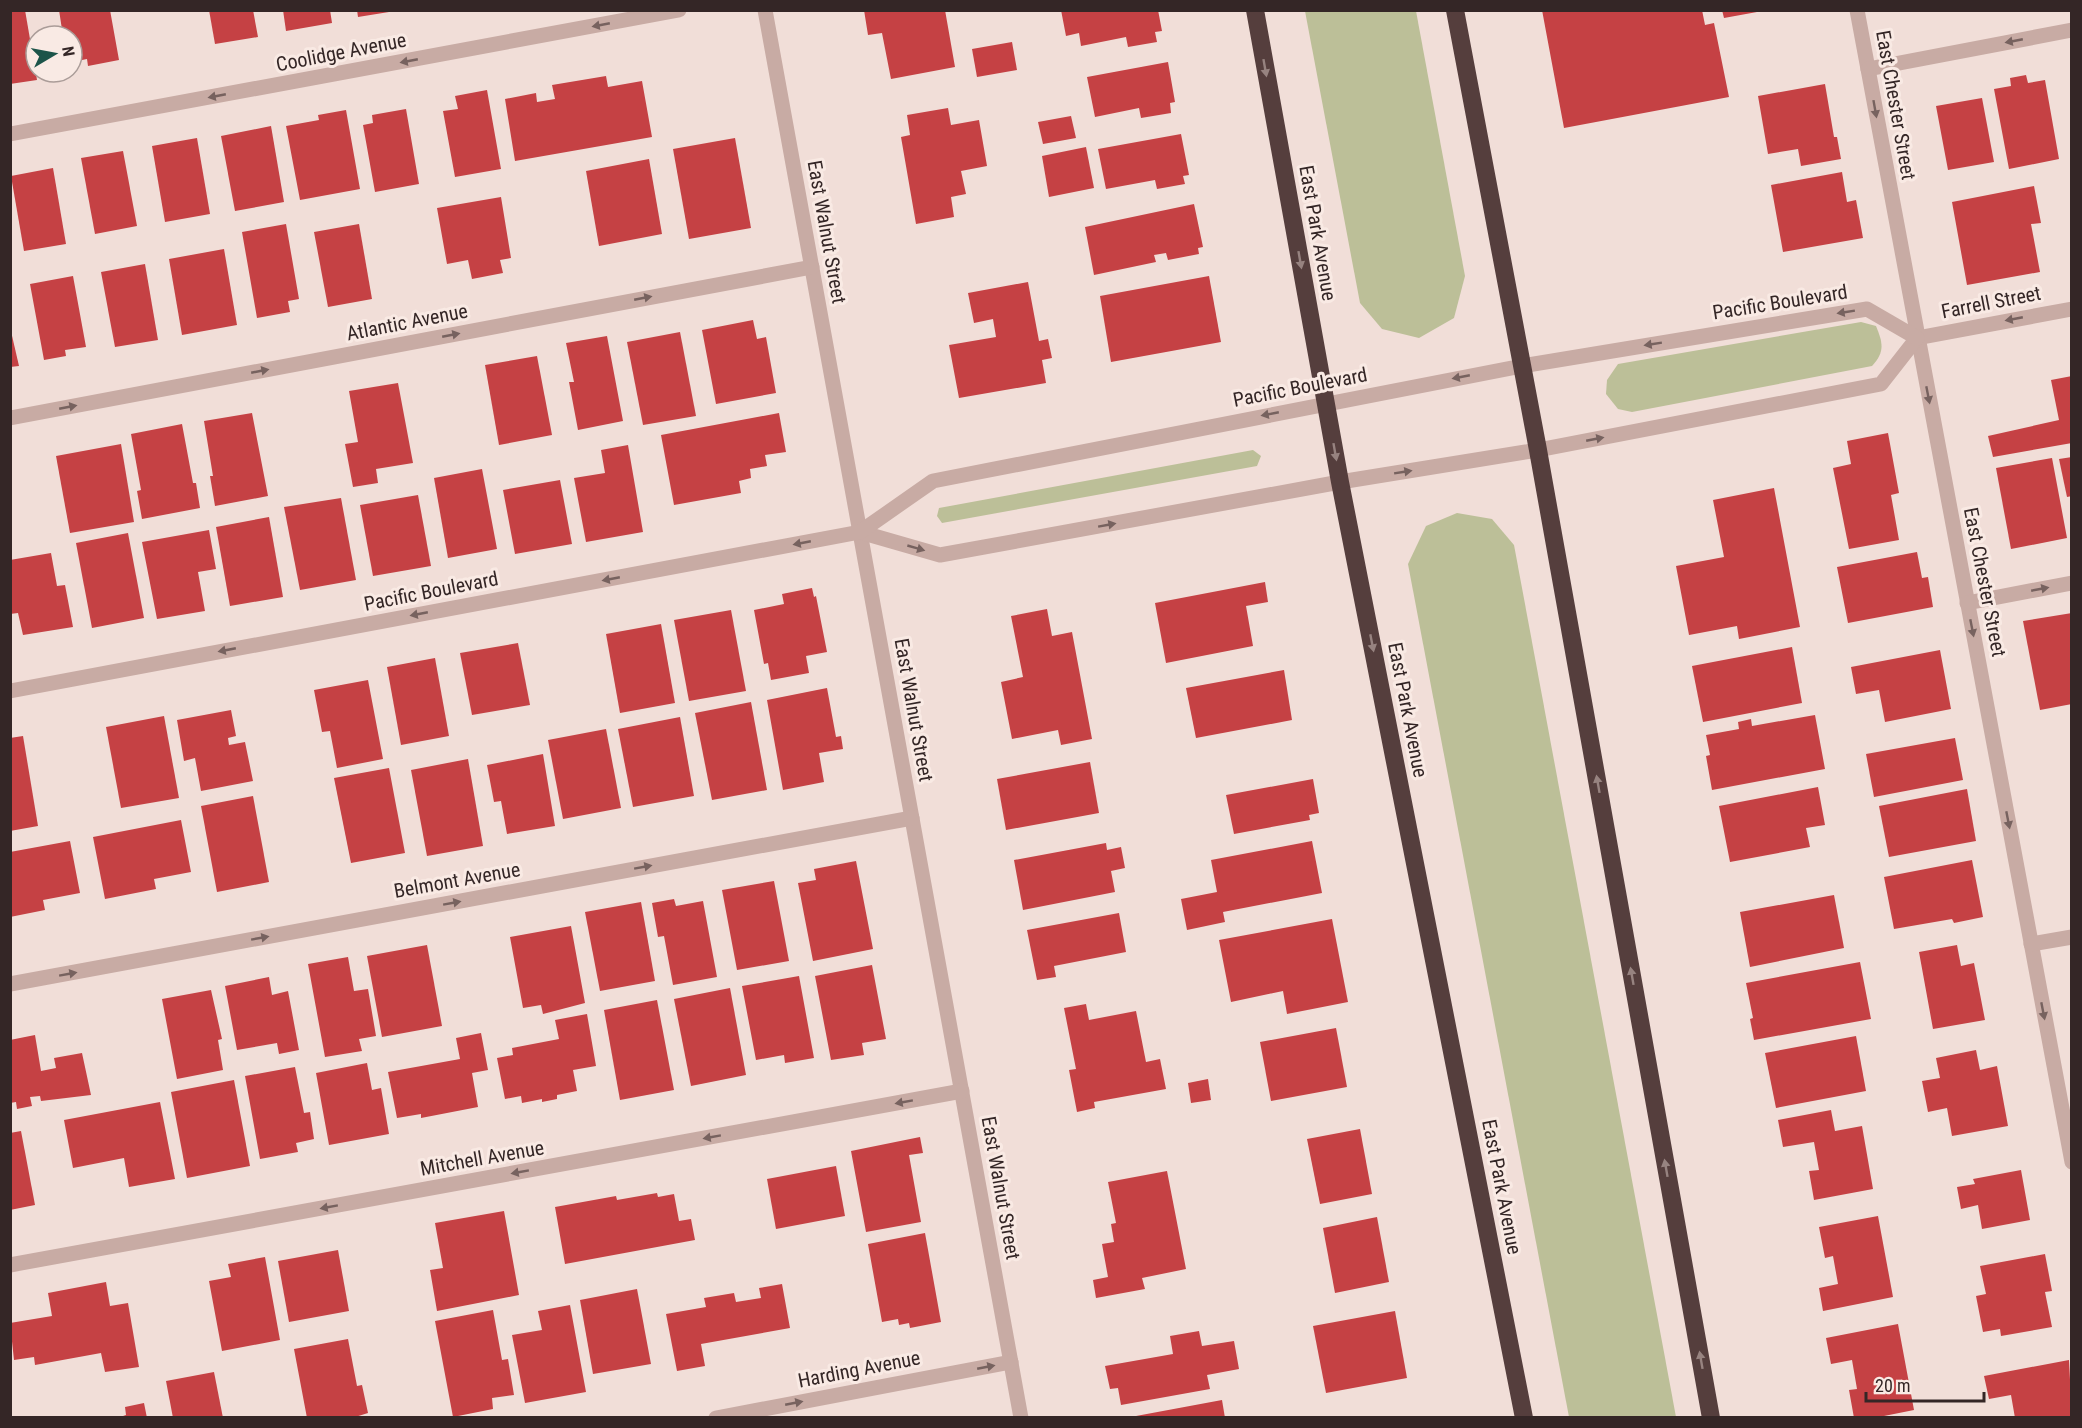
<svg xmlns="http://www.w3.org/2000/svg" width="2082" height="1428" viewBox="0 0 2082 1428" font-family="'Roboto Condensed',sans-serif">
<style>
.green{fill:#bcbf98}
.building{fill:#c54144}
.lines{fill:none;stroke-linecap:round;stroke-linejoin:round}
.street{stroke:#c8aba4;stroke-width:15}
.highway{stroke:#553e3d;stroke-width:18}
.oneway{fill:#77625f}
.oneway2{fill:#978380}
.labels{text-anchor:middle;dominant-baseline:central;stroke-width:6;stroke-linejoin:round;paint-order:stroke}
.street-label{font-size:20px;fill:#342626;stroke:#f9eae4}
</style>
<rect width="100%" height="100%" fill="#f1ded8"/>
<g class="green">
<polygon points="1305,11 1416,11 1465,276 1454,318 1419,338 1382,329 1360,303"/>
<path d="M1861,322L1876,326C1883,343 1885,352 1872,366L1632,412L1618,409L1606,394L1607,380L1618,364Z"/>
<polygon points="1253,450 1261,456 1257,466 942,523 937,516 939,508"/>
<polygon points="1457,513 1492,519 1514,545 1676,1417 1569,1417 1408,564 1426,526"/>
</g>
<g class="building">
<polygon points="10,10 25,10 37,80 10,84"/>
<polygon points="59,10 110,10 119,60 88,66 87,59 72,62 72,36 63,36"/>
<polygon points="209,10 253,10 258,37 215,44"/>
<polygon points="283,10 330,10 332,23 286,31"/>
<polygon points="357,10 389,10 389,12 358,17"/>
<polygon points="864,10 945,10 955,67 891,79 882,33 868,35"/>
<polygon points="1061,10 1158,10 1162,31 1155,32 1157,42 1128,47 1126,37 1081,46 1079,33 1066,36"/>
<polygon points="1542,10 1702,10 1705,25 1714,23 1729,97 1564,128"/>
<polygon points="1722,10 1757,10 1757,12 1724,18"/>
<polygon points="1012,42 1017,70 977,77 972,49"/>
<polygon points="1168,62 1175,102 1170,103 1171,113 1141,118 1139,108 1095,117 1087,77"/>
<polygon points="2026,75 2028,83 2045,80 2059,159 2009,169 1994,89 2011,86 2010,78"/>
<polygon points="606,76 608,87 642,81 652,137 515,161 505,99 536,93 537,102 555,99 552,85"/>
<polygon points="1825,84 1834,137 1837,137 1841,159 1801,166 1798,149 1768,154 1758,96"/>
<polygon points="487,90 501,169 455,177 443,111 458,109 455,96"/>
<polygon points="1982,98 1994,162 1948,170 1936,106"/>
<polygon points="948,108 951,125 979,120 987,166 961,171 966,194 951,197 954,217 916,224 901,137 910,135 907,115"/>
<polygon points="406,109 419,184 375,192 363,125 373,123 372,115"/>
<polygon points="346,110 360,189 300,200 286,126 319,120 318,115"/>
<polygon points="1071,116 1076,138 1043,144 1038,122"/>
<polygon points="271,126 284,202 235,211 221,136"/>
<polygon points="1181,134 1189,175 1183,176 1185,184 1157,189 1155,180 1106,189 1098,149"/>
<polygon points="197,138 210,214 165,222 152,146"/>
<polygon points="735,138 751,228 689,239 673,149"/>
<polygon points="1086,147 1094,188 1049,197 1042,156"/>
<polygon points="123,151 137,226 95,234 81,158"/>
<polygon points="649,159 662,234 599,246 586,171"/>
<polygon points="53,168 66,244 24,251 11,176"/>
<polygon points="1842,172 1847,202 1856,200 1863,238 1783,252 1771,185"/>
<polygon points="2034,186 2041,223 2031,224 2040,272 1967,285 1952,202"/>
<polygon points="501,197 511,258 500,260 503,273 472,279 468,260 447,264 437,208"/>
<polygon points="1194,204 1203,247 1198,248 1199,254 1168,260 1166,253 1154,255 1156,262 1094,275 1085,227"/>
<polygon points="286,224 299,299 288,301 290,312 257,318 242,232"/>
<polygon points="359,224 372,299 328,307 314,232"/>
<polygon points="224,249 237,325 182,335 169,259"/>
<polygon points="145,264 158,340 115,347 101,272"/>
<polygon points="73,276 86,347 65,350 66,356 44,360 30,284"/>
<polygon points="1209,276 1221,342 1111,362 1100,296"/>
<polygon points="1028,282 1039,341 1048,339 1052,358 1042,360 1046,383 959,398 949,345 996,337 993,319 974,323 968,293"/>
<polygon points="753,320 757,339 766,337 776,393 716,404 702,330"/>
<polygon points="10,327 19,366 10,367"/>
<polygon points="680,332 696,416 643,425 627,342"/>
<polygon points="607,336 623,421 578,430 569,382 574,382 566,343"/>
<polygon points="537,356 552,435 499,445 485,365"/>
<polygon points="2072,376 2072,443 1993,457 1988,436 2059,420 2051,380"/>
<polygon points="398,383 413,463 376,469 378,483 353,487 345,444 358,442 349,391"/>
<polygon points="252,413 268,496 215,506 210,476 213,476 204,421"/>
<polygon points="779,413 786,452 765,455 767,466 750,469 751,478 739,481 741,493 674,505 661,435"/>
<polygon points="182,424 193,483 196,483 200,508 142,519 137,491 141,490 131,434"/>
<polygon points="1888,433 1899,493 1891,495 1899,540 1849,549 1833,468 1851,464 1847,441"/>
<polygon points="121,444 134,522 70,533 56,456"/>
<polygon points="628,445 643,532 586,542 574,478 605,473 601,450"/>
<polygon points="2072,457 2072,496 2067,497 2059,459"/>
<polygon points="2052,458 2067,538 2011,549 1996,468"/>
<polygon points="482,469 497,549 448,558 434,478"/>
<polygon points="560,480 572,544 515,554 503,490"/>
<polygon points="1774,488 1800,627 1739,639 1737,626 1689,635 1676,566 1724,557 1713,500"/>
<polygon points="418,495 431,566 373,576 360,505"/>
<polygon points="341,498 356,580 300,590 284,507"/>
<polygon points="269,517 283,597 230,606 216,527"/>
<polygon points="209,530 216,569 198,572 205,611 157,619 142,542"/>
<polygon points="128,533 144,618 92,628 76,543"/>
<polygon points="1917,552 1922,578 1928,577 1933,607 1848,623 1837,567"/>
<polygon points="51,553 57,586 65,585 73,627 23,635 18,613 10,614 10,560"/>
<polygon points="1265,582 1268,602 1246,606 1253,646 1166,663 1155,603"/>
<polygon points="812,588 814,597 816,596 827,652 806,656 809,673 771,680 768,663 764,664 754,610 784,604 782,594"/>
<polygon points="1047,609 1052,636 1072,632 1092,739 1061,745 1058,730 1012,739 1001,682 1023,677 1011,616"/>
<polygon points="731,610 746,691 689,701 674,620"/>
<polygon points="2072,613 2072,704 2040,710 2023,621"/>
<polygon points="661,624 675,703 620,713 606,634"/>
<polygon points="518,643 530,705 472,715 460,653"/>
<polygon points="1792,647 1802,703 1703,722 1692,666"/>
<polygon points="1940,650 1951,709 1885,722 1879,690 1856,694 1851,667"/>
<polygon points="435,658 449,736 401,745 387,667"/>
<polygon points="1284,670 1292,720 1196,738 1186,688"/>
<polygon points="368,680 383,759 337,768 330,731 322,732 314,690"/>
<polygon points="827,688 836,737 841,736 843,749 819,753 824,782 783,790 767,700"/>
<polygon points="751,702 767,790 712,800 695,713"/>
<polygon points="231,710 236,736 228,738 229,745 245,742 253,781 201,791 195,758 184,761 177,720"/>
<polygon points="1815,715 1825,769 1712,790 1706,756 1710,755 1706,735 1739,729 1738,722 1751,719 1752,726"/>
<polygon points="164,716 179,798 121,808 106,727"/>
<polygon points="680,717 694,796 633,807 618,729"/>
<polygon points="606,729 621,808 563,819 548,740"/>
<polygon points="23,736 38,826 10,831 10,738"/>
<polygon points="1955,738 1963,780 1874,797 1866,754"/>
<polygon points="543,754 555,826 507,834 501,801 494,802 487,765"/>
<polygon points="468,759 483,846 427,856 411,770"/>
<polygon points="1090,762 1099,813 1006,830 997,779"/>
<polygon points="389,768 405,853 351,863 334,778"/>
<polygon points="1313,779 1319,813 1309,815 1310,820 1234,834 1226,795"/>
<polygon points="1818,787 1825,825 1806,828 1810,847 1730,862 1719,806"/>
<polygon points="1967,789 1976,841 1889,857 1879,806"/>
<polygon points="253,796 269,882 217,892 201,806"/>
<polygon points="181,820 191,872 154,879 156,889 105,899 93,837"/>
<polygon points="70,841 80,893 43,900 45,910 10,917 10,852"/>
<polygon points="1312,841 1322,893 1223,912 1225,922 1187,930 1181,899 1217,892 1211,860"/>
<polygon points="1106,843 1107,850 1121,847 1125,868 1111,871 1115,892 1023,910 1014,860"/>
<polygon points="1972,860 1983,917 1954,923 1952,919 1894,929 1884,877"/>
<polygon points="856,861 873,949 813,961 798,883 816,880 814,869"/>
<polygon points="774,881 789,961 737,970 722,890"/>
<polygon points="1834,895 1844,948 1750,967 1740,912"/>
<polygon points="674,899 676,906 703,901 717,977 673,985 664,936 658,937 652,903"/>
<polygon points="641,902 655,981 600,991 585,912"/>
<polygon points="1119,913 1126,952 1054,966 1056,977 1037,980 1027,930"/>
<polygon points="1332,919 1348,1002 1287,1014 1283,991 1231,1002 1219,940"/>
<polygon points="571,926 585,1003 543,1014 541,1005 523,1008 510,937"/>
<polygon points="427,945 442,1026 382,1037 367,956"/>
<polygon points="1957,945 1961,966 1974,963 1985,1020 1933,1029 1919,952"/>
<polygon points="348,957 354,991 368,989 376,1036 359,1039 362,1051 325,1057 308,964"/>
<polygon points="1860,962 1871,1019 1754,1040 1750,1019 1753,1018 1746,983"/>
<polygon points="872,965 886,1039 862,1043 864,1055 831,1060 815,976"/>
<polygon points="799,976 814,1058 785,1063 784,1055 756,1060 742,986"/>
<polygon points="269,977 272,995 288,991 299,1050 279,1054 277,1043 237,1050 225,986"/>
<polygon points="730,988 746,1075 691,1086 674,999"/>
<polygon points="211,990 222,1039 218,1040 223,1070 177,1079 162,999"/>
<polygon points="657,1000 674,1090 620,1100 604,1010"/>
<polygon points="1086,1004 1089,1020 1136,1011 1146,1062 1160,1059 1166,1089 1094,1102 1095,1108 1077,1112 1069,1070 1076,1069 1064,1008"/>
<polygon points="587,1014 596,1066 573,1070 577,1091 557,1095 557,1099 542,1102 542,1099 522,1103 521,1096 505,1099 497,1058 513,1055 512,1048 559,1039 555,1020"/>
<polygon points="1336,1028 1347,1087 1271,1101 1260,1042"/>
<polygon points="481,1033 488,1070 472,1073 478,1107 421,1118 421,1114 397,1118 388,1072 460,1059 456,1038"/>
<polygon points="35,1035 41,1071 56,1068 54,1058 82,1053 91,1095 41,1101 40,1096 30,1097 32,1106 17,1109 16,1102 10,1103 10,1040"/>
<polygon points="1856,1036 1866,1091 1776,1108 1765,1053"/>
<polygon points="1976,1050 1980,1070 1997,1066 2008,1126 1952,1136 1947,1108 1928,1112 1922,1081 1940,1078 1936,1058"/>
<polygon points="367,1063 372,1090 381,1088 389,1134 329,1145 316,1073"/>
<polygon points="295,1067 304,1113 310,1112 314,1139 296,1143 298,1152 260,1159 245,1076"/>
<polygon points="1208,1079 1211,1100 1191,1103 1188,1083"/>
<polygon points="234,1080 250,1166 187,1178 171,1092"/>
<polygon points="160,1102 175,1179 129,1187 124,1158 73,1168 64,1120"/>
<polygon points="1831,1110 1835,1131 1862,1126 1873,1189 1814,1200 1809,1171 1819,1170 1814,1142 1783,1147 1778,1120"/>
<polygon points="1360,1129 1372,1194 1320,1204 1307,1139"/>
<polygon points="21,1131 35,1205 10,1210 10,1133"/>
<polygon points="920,1137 923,1153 909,1155 921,1222 866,1232 851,1151"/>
<polygon points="836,1166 845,1216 776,1229 767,1179"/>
<polygon points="2021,1170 2030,1220 1982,1229 1978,1205 1961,1209 1957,1187 1975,1184 1973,1179"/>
<polygon points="1167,1171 1186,1269 1142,1278 1145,1289 1096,1298 1093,1280 1108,1277 1102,1244 1114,1242 1111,1224 1116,1223 1108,1182"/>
<polygon points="657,1193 658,1197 674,1194 679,1221 691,1219 695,1240 565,1264 555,1207 616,1196 617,1200"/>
<polygon points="504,1211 519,1295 437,1311 430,1270 443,1268 435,1223"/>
<polygon points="1878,1216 1893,1297 1823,1311 1819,1288 1838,1284 1833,1256 1825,1258 1819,1227"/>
<polygon points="1377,1217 1389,1282 1335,1293 1323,1228"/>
<polygon points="925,1233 941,1322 910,1328 909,1323 899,1325 898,1319 882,1322 868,1244"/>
<polygon points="338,1250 349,1311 289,1322 278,1261"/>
<polygon points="2045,1254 2052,1291 2045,1292 2052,1327 2001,1336 2000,1329 1983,1332 1976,1296 1986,1294 1980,1266"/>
<polygon points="265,1257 280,1340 222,1351 209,1281 231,1277 228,1264"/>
<polygon points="106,1282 110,1306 128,1303 139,1367 105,1372 101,1353 35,1365 34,1357 14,1360 10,1323 52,1316 48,1293"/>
<polygon points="782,1284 790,1328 701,1344 705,1366 677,1371 666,1314 706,1307 704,1298 734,1293 736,1302 761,1298 759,1288"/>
<polygon points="637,1289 651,1364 593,1374 580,1300"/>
<polygon points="570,1305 586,1392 525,1403 512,1335 542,1330 538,1311"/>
<polygon points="493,1310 502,1360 508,1359 514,1395 492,1398 493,1409 453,1417 435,1321"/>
<polygon points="1395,1311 1407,1378 1326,1393 1313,1326"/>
<polygon points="1898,1324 1914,1410 1874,1418 1854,1418 1849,1390 1857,1389 1852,1360 1831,1364 1826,1338"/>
<polygon points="1199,1331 1202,1346 1234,1341 1239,1369 1207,1375 1210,1389 1121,1405 1118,1388 1110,1389 1105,1366 1173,1354 1170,1336"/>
<polygon points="348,1339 357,1386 362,1385 368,1413 352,1418 307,1418 294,1349"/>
<polygon points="2069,1360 2072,1418 2015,1418 2011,1395 1989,1399 1984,1376"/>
<polygon points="214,1372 223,1418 173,1418 166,1381"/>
<polygon points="1222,1400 1225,1418 1136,1418 1136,1416"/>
<polygon points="144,1403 147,1418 117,1418 126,1415 125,1407"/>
</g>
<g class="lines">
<g class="street">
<polyline points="765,10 1021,1418"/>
<polyline points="1857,10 2072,1162"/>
<polyline points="1868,69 2072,30"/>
<polyline points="10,134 679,10"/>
<polyline points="1917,338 2072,309"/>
<polyline points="10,418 812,267"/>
<polyline points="860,532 940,555 1340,482 1538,450 1881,384 1917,338"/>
<polyline points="1967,603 2072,583"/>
<polyline points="10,691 860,532 933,481 1522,366 1867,309 1917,338"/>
<polyline points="2031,944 2072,937"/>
<polyline points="10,984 912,818"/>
<polyline points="10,1265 962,1091"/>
<polyline points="716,1418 1011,1362"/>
</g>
<g class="highway">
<polyline points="1255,10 1340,482 1524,1418"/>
<polyline points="1455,10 1538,450 1711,1418"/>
</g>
</g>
<defs><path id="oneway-solid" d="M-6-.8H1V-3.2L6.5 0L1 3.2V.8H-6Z" transform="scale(1.5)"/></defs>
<g class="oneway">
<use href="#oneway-solid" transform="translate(601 25) rotate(169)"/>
<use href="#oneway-solid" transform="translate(2014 41) rotate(169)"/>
<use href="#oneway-solid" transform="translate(409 61) rotate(169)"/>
<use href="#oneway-solid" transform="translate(217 96) rotate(169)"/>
<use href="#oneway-solid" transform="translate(1875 109) rotate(80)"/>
<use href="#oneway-solid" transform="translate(643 298) rotate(-11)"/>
<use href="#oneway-solid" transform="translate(1846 312) rotate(171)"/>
<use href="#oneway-solid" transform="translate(2014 319) rotate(169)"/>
<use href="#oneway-solid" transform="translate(451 335) rotate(-11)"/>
<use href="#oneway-solid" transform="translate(1653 344) rotate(171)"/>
<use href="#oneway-solid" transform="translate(260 371) rotate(-11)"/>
<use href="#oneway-solid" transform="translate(1461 377) rotate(169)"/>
<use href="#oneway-solid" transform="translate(1928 395) rotate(79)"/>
<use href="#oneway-solid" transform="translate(68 407) rotate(-11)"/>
<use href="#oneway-solid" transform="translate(1270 414) rotate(169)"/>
<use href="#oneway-solid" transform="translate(1595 439) rotate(-11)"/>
<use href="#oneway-solid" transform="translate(1403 472) rotate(-9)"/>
<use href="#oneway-solid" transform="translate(1107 525) rotate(-10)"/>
<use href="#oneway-solid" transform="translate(802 543) rotate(169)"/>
<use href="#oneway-solid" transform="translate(916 548) rotate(16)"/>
<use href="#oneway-solid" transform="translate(611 579) rotate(169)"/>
<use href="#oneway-solid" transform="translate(2040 589) rotate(-11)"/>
<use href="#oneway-solid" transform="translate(419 614) rotate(169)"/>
<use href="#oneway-solid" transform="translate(1972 628) rotate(79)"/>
<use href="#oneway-solid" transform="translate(227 650) rotate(169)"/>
<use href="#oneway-solid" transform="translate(2008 820) rotate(79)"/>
<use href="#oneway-solid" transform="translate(643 867) rotate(-10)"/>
<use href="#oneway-solid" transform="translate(452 903) rotate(-10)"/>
<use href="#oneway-solid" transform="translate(260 938) rotate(-10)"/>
<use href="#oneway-solid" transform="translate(68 974) rotate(-10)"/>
<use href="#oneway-solid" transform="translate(2043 1011) rotate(79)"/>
<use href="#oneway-solid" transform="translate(904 1102) rotate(170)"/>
<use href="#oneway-solid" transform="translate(712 1137) rotate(170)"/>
<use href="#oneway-solid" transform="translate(520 1172) rotate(170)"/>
<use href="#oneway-solid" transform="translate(329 1207) rotate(170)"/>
<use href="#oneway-solid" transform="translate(986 1367) rotate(-11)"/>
<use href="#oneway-solid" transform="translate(794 1403) rotate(-11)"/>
</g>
<g class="oneway2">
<use href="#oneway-solid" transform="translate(1265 68) rotate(80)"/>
<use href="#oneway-solid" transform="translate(1300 260) rotate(80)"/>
<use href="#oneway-solid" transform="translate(1335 452) rotate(80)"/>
<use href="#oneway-solid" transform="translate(1372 643) rotate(79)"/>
<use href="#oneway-solid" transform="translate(1598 784) rotate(-100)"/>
<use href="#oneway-solid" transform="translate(1632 976) rotate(-100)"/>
<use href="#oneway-solid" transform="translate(1666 1168) rotate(-100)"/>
<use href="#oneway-solid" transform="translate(1701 1360) rotate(-100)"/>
</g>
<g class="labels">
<g class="street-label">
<text transform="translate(341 52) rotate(-11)">Coolidge Avenue</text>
<text transform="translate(1896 105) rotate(80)">East Chester Street</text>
<text transform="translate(827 232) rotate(80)">East Walnut Street</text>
<text transform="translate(1318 233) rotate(80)">East Park Avenue</text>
<text transform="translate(1780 302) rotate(-9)">Pacific Boulevard</text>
<text transform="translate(1991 302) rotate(-11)">Farrell Street</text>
<text transform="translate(407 322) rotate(-11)">Atlantic Avenue</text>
<text transform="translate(1300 387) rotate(-11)">Pacific Boulevard</text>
<text transform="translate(1985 582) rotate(79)">East Chester Street</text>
<text transform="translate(431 591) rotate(-11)">Pacific Boulevard</text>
<text transform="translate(914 710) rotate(80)">East Walnut Street</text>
<text transform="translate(1408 710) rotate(79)">East Park Avenue</text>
<text transform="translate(457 880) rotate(-10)">Belmont Avenue</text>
<text transform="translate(482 1158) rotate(-10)">Mitchell Avenue</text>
<text transform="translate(1502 1187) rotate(79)">East Park Avenue</text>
<text transform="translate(1001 1188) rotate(80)">East Walnut Street</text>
<text transform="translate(859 1369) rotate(-11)">Harding Avenue</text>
</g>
</g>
<rect width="2082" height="1428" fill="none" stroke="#342626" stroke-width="24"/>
<g transform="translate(54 54) rotate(80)"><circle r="28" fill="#f9eae4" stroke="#aa9c98" stroke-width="1.5"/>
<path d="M0-4.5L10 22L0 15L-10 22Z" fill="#1c5449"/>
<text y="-9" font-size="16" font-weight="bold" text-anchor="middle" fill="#342626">N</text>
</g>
<path d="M1866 1392v9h118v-9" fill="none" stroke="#342626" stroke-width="3"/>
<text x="1875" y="1392" font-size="18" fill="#342626" stroke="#f9eae4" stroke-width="4.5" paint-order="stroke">20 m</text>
</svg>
